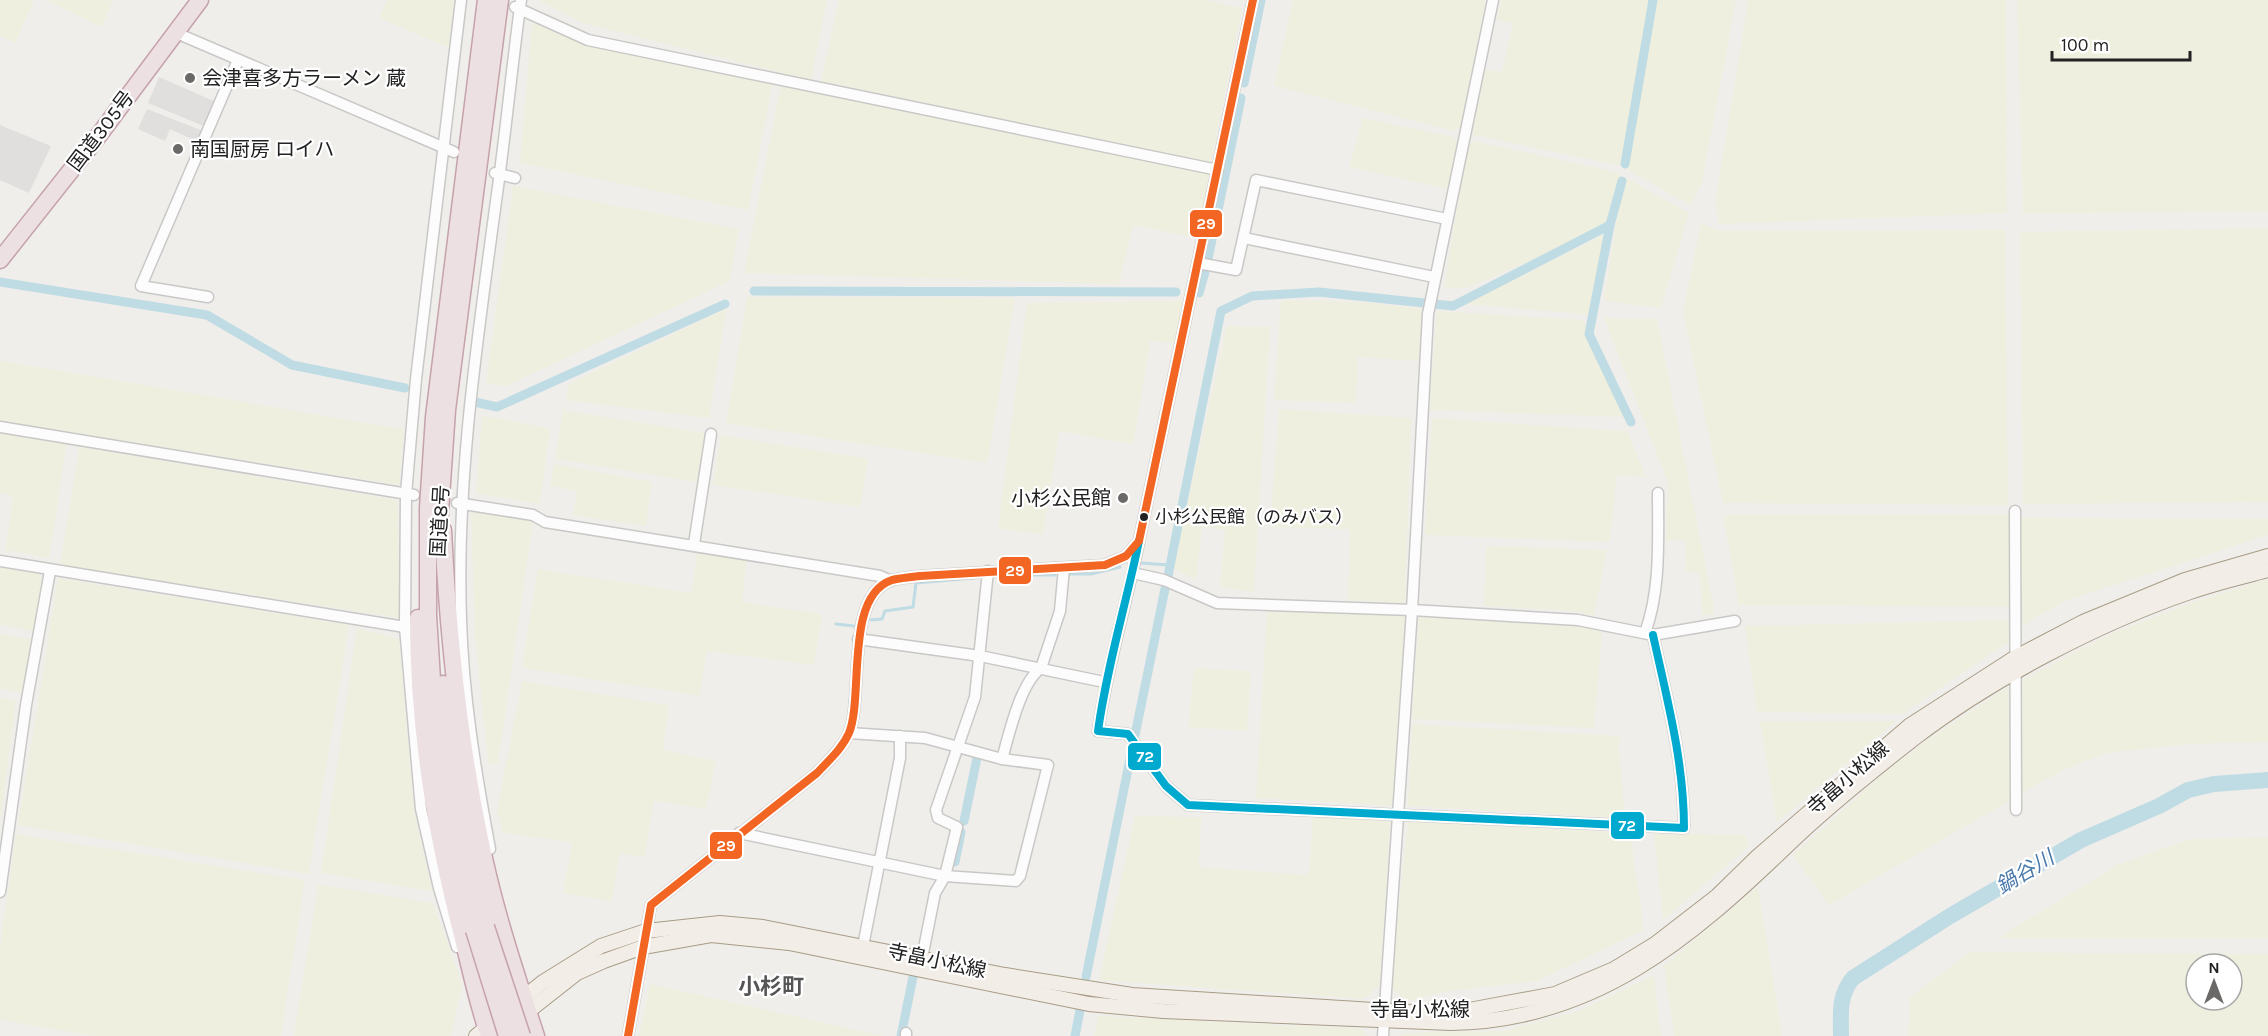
<svg xmlns="http://www.w3.org/2000/svg" width="2268" height="1036" viewBox="0 0 2268 1036" font-family="Karla,'Noto Sans JP',sans-serif">
<style>
.farmland{fill:#efefdf;fill-rule:evenodd}
.parking{fill:#e0dfde}
.lines{fill:none;stroke-linecap:round;stroke-linejoin:round}
.stream{stroke:#bfdbe3;stroke-width:3}
.canal{stroke:#bfdbe3;stroke-width:9}
.river{stroke:#bfdbe3;stroke-width:16}
.minor-casing{stroke:#c9c8c7;stroke-width:13}
.major-casing{stroke:#a79c86;stroke-width:16}
.highway-casing{stroke:#c5a2ac;stroke-width:19}
.minor{stroke:#fdfcfc;stroke-width:10}
.major{stroke:#f3ede7;stroke-width:14}
.highway{stroke:#ece0e2;stroke-width:16}
.highway-bridge-casing{stroke:#c5a2ac;stroke-width:19;stroke-linecap:butt}
.highway-bridge{stroke:#ece0e2;stroke-width:16}
.bus-1-casing{stroke:#fff;stroke-width:12}
.bus-2-casing{stroke:#fff;stroke-width:12}
.bus-1{stroke:#00a9ce;stroke-width:8}
.bus-2{stroke:#f26522;stroke-width:8}
.poi-dot{fill:#6a6968;stroke:#fff;stroke-width:2}
.bus-dot{fill:#222;stroke:#fff;stroke-width:2}
.labels{text-anchor:middle;dominant-baseline:central;stroke-width:4.5;stroke-linejoin:round;paint-order:stroke}
.bus-label{font-size:18px;fill:#222;stroke:#fff;text-anchor:start}
.poi-label{font-size:20px;fill:#222;stroke:#fff;text-anchor:start}
.street-label{font-size:20px;fill:#222;stroke:#fff}
.water-label{font-size:21px;font-style:italic;fill:#4a7aab;stroke:#fff}
.quarter-label{font-size:22px;font-weight:bold;fill:#555;stroke:#fff}
.line-badge{stroke:#fff;stroke-width:2}
.badge-label{font-size:16px;text-anchor:middle;font-weight:bold;fill:#fff}
</style>
<rect width="100%" height="100%" fill="#f0eeeb"/>
<g class="farmland">
<polygon points="0,0 34,0 15,43 0,36"/>
<polygon points="46,0 113,0 102,27"/>
<polygon points="387,0 457,0 452,49 379,18"/>
<polygon points="538,0 827,0 811,80 583,23"/>
<polygon points="839,0 1205,0 1242,8 1211,163 821,81"/>
<polygon points="1293,0 1486,0 1461,126 1455,131 1274,86"/>
<polygon points="1501,0 1736,0 1702,182 1691,206 1622,166 1474,135 1471,129 1483,69 1502,72 1513,23 1497,20"/>
<polygon points="1748,0 2006,0 2007,213 1719,224 1715,203"/>
<polygon points="2017,0 2268,0 2268,212 2023,213"/>
<polygon points="532,21 588,45 773,82 748,210 520,163"/>
<polygon points="781,84 1210,172 1196,238 1133,225 1119,284 744,273"/>
<polygon points="1363,118 1454,137 1457,144 1448,189 1349,167"/>
<polygon points="1474,141 1615,172 1689,213 1661,308 1604,301 1616,223 1467,288 1444,288 1467,147"/>
<polygon points="513,186 739,229 730,281 506,386 486,383"/>
<polygon points="1701,223 1719,231 2005,230 2008,505 1723,503 1683,312"/>
<polygon points="2268,228 2268,502 2023,504 2020,232"/>
<polygon points="1609,232 1591,315 1466,304"/>
<polygon points="747,297 1015,298 987,463 726,423"/>
<polygon points="1281,300 1361,302 1424,309 1419,361 1358,357 1356,403 1274,400"/>
<polygon points="1183,301 1175,343 1150,341 1133,444 1059,431 1043,535 998,528 1027,303"/>
<polygon points="727,308 709,418 566,400 569,384"/>
<polygon points="1437,311 1583,320 1626,417 1429,410"/>
<polygon points="1604,318 1657,319 1715,614 1702,615 1700,573 1686,572 1685,540 1666,541 1668,483"/>
<polygon points="1227,326 1270,327 1254,592 1220,587 1225,529 1202,528 1196,580 1173,568"/>
<polygon points="0,361 404,429 399,485 0,421"/>
<polygon points="1279,409 1411,418 1405,603 1348,600 1350,529 1270,527"/>
<polygon points="563,410 709,434 700,483 555,459"/>
<polygon points="482,416 550,428 540,504 476,493"/>
<polygon points="1432,418 1627,431 1646,477 1617,475 1610,542 1425,535"/>
<polygon points="0,432 67,443 49,558 5,550 13,496 0,493"/>
<polygon points="721,435 868,459 860,507 713,485"/>
<polygon points="79,447 398,500 399,618 60,565"/>
<polygon points="554,464 652,482 646,526 573,515 577,491 550,486"/>
<polygon points="471,511 533,521 498,764 488,763 475,635"/>
<polygon points="1723,515 2010,515 2011,607 1739,605"/>
<polygon points="2021,518 2268,519 2268,535 2065,601 2021,626"/>
<polygon points="1486,546 1607,550 1594,616 1576,611 1484,606"/>
<polygon points="698,548 747,556 742,602 822,614 814,665 707,651 700,696 522,668 538,569 691,593"/>
<polygon points="0,565 37,572 43,581 33,631 0,625"/>
<polygon points="58,578 349,625 309,874 18,825"/>
<polygon points="2268,579 2268,742 2188,744 2106,753 2065,769 2020,794 2022,680 2113,633 2191,603"/>
<polygon points="1267,609 1405,616 1394,806 1256,798"/>
<polygon points="1419,615 1576,625 1602,632 1594,728 1412,719"/>
<polygon points="2008,620 2010,641 1902,714 1757,712 1745,626"/>
<polygon points="357,628 399,639 414,810 432,891 321,873"/>
<polygon points="0,634 31,639 22,693 0,689"/>
<polygon points="1194,668 1251,671 1247,731 1188,727"/>
<polygon points="522,681 669,705 663,750 716,761 706,809 654,801 645,857 620,854 612,902 563,893 572,842 503,833 497,810"/>
<polygon points="2008,687 2011,800 1829,905 1793,855 1889,769 1932,737"/>
<polygon points="0,698 16,701 0,824"/>
<polygon points="1760,721 1896,721 1777,822"/>
<polygon points="1412,724 1620,736 1619,751 1625,818 1408,806"/>
<polygon points="1313,815 1390,821 1380,986 1363,999 1099,980 1135,816 1201,817 1199,867 1309,875"/>
<polygon points="1408,821 1630,833 1644,930 1537,981 1442,992 1406,1001 1390,986"/>
<polygon points="1654,833 1745,835 1749,846 1663,920"/>
<polygon points="16,834 305,880 281,1036 95,1036 0,1020 0,946"/>
<polygon points="2268,837 2268,938 1998,938 2119,864 2191,839"/>
<polygon points="318,884 433,903 462,984 451,1036 294,1036"/>
<polygon points="1758,887 1782,1036 1674,1036 1664,966"/>
<path d="M1970,952L2268,954V1036H1908L1910,997ZM2196,964H2232V1000H2196Z"/>
<polygon points="1654,975 1661,1036 1400,1036 1404,1033 1503,1031 1578,1011"/>
<polygon points="650,984 884,1036 639,1036"/>
<polygon points="1098,1016 1361,1029 1368,1036 1094,1036"/>
</g>
<g class="parking">
<polygon points="159,77 216,102 206,127 148,103"/>
<polygon points="147,109 203,131 198,142 170,129 165,141 138,129"/>
<polygon points="0,125 51,146 29,193 0,180"/>
</g>
<g class="lines">
<g class="stream">
<polyline points="1141,563 1169,565"/>
<polyline points="1069,574 1091,574 1120,567"/>
<polyline points="1027,575 1055,575"/>
<polyline points="871,620 882,619 885,611 913,607 916,583 974,578"/>
<polyline points="836,624 854,626"/>
</g>
<g class="canal">
<polyline points="1244,83 1261,0"/>
<polyline points="1625,164 1653,0"/>
<polyline points="1622,181 1610,225 1589,334 1631,422"/>
<polyline points="1208,259 1241,98"/>
<polyline points="0,282 207,315 292,365 405,388"/>
<polyline points="754,291 1176,292"/>
<polyline points="1199,293 1205,272"/>
<polyline points="475,402 497,407 725,304"/>
<polyline points="1168,576 1221,311 1252,296 1319,292 1453,306 1610,225"/>
<polyline points="1135,735 1166,584"/>
<polyline points="964,821 977,758"/>
<polyline points="955,862 961,832"/>
<polyline points="1086,977 1132,749"/>
<polyline points="901,1036 913,977"/>
<polyline points="1075,1036 1080,1010"/>
</g>
<path class="river" d="M1841,1036C1841,1014 1838,996 1853,978L1950,916L2081,840L2159,806L2188,790L2214,784L2268,780"/>
<g class="minor-casing">
<g id="minor">
<polyline points="515,7 588,40 1218,170"/>
<polyline points="174,32 454,152"/>
<polyline points="495,173 515,178"/>
<polyline points="1244,238 1434,277"/>
<polyline points="1198,263 1236,270 1256,180 1447,219"/>
<polyline points="208,297 141,286 238,60"/>
<polyline points="0,427 414,495"/>
<polyline points="457,503 533,515 545,522 880,576 891,581"/>
<polyline points="2015,511 2016,810"/>
<path d="M1139,542C1126,606 1107,667 1098,731L1128,734L1166,786L1188,805L1684,828C1684,762 1667,699 1653,635"/>
<polyline points="694,544 711,434"/>
<polyline points="0,561 411,628"/>
<polyline points="1133,573 1164,580 1217,603 1412,610 1578,620 1653,635 1735,621"/>
<path d="M1645,633C1661,589 1658,540 1658,493"/>
<polyline points="858,639 980,656 1104,682"/>
<polyline points="849,733 925,738 1002,759"/>
<path d="M739,833L945,876L1016,881L1020,876L1048,765L1002,759C1009,735 1020,683 1041,668L1060,611L1064,568"/>
<path d="M490,849C476,774 463,696 461,619C456,477 478,335 497,194C506,130 512,65 521,0"/>
<polyline points="0,892 26,705 50,571"/>
<polyline points="863,946 900,758 900,736"/>
<polyline points="457,947 439,888 421,809 405,627 406,494 416,379 461,0"/>
<polyline points="922,958 935,893 945,876 957,827 938,818 936,810 975,697 988,571"/>
<path d="M628,1036L651,905L817,773C828,761 842,749 849,733C864,697 844,596 892,580C901,578 911,577 920,576L1105,565L1126,556L1139,541L1253,0"/>
<polyline points="906,1036 906,1033"/>
<polyline points="1383,1036 1412,610 1428,314 1493,0"/>
</g>
</g>
<g class="major-casing">
<g id="major">
<path d="M521,1017L577,973L604,961L643,947L711,935L789,943L1089,1004L1163,1011L1451,1023C1595,1021 1690,939 1788,845C1825,809 1875,769 1916,737C1992,679 2099,623 2190,592C2215,583 2242,577 2268,570"/>
<polyline points="476,1036 543,982 601,946 646,931 720,923 763,927 1005,975 1132,995 1406,1012 1469,1010 1555,994 1614,969 1655,944 1717,896 1758,856 1909,726 2016,657 2083,622 2185,580 2268,556"/>
</g>
</g>
<g class="highway-casing">
<g id="highway">
<polyline points="0,260 99,135 200,0"/>
<path d="M443,530C448,633 459,738 480,839C493,906 515,971 536,1036"/>
<polyline points="438,541 447,410 500,0"/>
<path d="M418,618C418,731 435,830 463,939C471,971 478,1005 489,1036"/>
<path d="M443,684C451,766 465,847 486,927"/>
<polyline points="474,930 449,823 435,728 428,615 428,508 434,417 486,0"/>
</g>
</g>
<use href="#minor" class="minor"/>
<use href="#major" class="major"/>
<use href="#highway" class="highway"/>
<g class="highway-bridge-casing">
<g id="highway-bridge">
<polyline points="486,927 522,1036"/>
<polyline points="474,930 507,1036"/>
</g>
</g>
<use href="#highway-bridge" class="highway-bridge"/>
<g class="bus-1-casing">
<path id="bus-1" d="M1139,541C1126,604 1107,666 1098,731L1128,734L1166,786L1188,805L1684,828C1684,762 1667,699 1653,635"/>
</g>
<g class="bus-2-casing">
<path id="bus-2" d="M628,1036L651,905L817,773C828,761 842,749 849,733C864,697 844,596 892,580C901,578 911,577 920,576L1105,565L1126,556L1139,541L1253,0"/>
</g>
<use href="#bus-1" class="bus-1"/>
<use href="#bus-2" class="bus-2"/>
</g>
<g class="poi-dot">
<circle cx="190" cy="78" r="6"/>
<circle cx="178" cy="149" r="6"/>
<circle cx="1123" cy="498" r="6"/>
</g>
<circle class="bus-dot" cx="1144" cy="517" r="5"/>
<g class="labels">
<g class="bus-label">
<text x="1155" y="517">小杉公民館（のみバス）</text>
</g>
<g class="poi-label">
<text x="202" y="78">会津喜多方ラーメン 蔵</text>
<text x="190" y="149">南国厨房 ロイハ</text>
<text x="1111" y="498" text-anchor="end">小杉公民館</text>
</g>
<g class="street-label">
<text transform="translate(101 131) rotate(-53)">国道305号</text>
<text transform="translate(440 521) rotate(-87)">国道8号</text>
<text transform="translate(1848 778) rotate(-41)">寺畠小松線</text>
<text transform="translate(937 961) rotate(12)">寺畠小松線</text>
<text x="1420" y="1009">寺畠小松線</text>
</g>
<g class="water-label">
<text transform="translate(2025 872) rotate(-31)">鍋谷川</text>
</g>
<g class="quarter-label">
<text x="771" y="987">小杉町</text>
</g>
</g>
<g class="line-badge">
<rect x="1189" y="209" width="34" height="29" rx="6" fill="#f26522"/>
<rect x="998" y="556" width="34" height="29" rx="6" fill="#f26522"/>
<rect x="1127" y="742" width="35" height="29" rx="6" fill="#00a9ce"/>
<rect x="1610" y="811" width="35" height="29" rx="6" fill="#00a9ce"/>
<rect x="709" y="831" width="34" height="29" rx="6" fill="#f26522"/>
</g>
<g class="badge-label">
<text x="1206" y="229">29</text>
<text x="1015" y="576">29</text>
<text x="1145" y="762">72</text>
<text x="1627" y="831">72</text>
<text x="726" y="851">29</text>
</g>
<g transform="translate(2214 982)"><circle r="28" fill="#ffffff" stroke="#a7a7a7" stroke-width="1.5"/>
<path d="M0-4.5L10 22L0 15L-10 22Z" fill="#6a6968"/>
<text y="-9" font-size="16" font-weight="bold" text-anchor="middle" fill="#222222">N</text>
</g>
<path d="M2052 51v9h138v-9" fill="none" stroke="#222222" stroke-width="3"/>
<text x="2061" y="51" font-size="18" fill="#222222" stroke="#ffffff" stroke-width="4.5" paint-order="stroke">100 m</text>
</svg>
